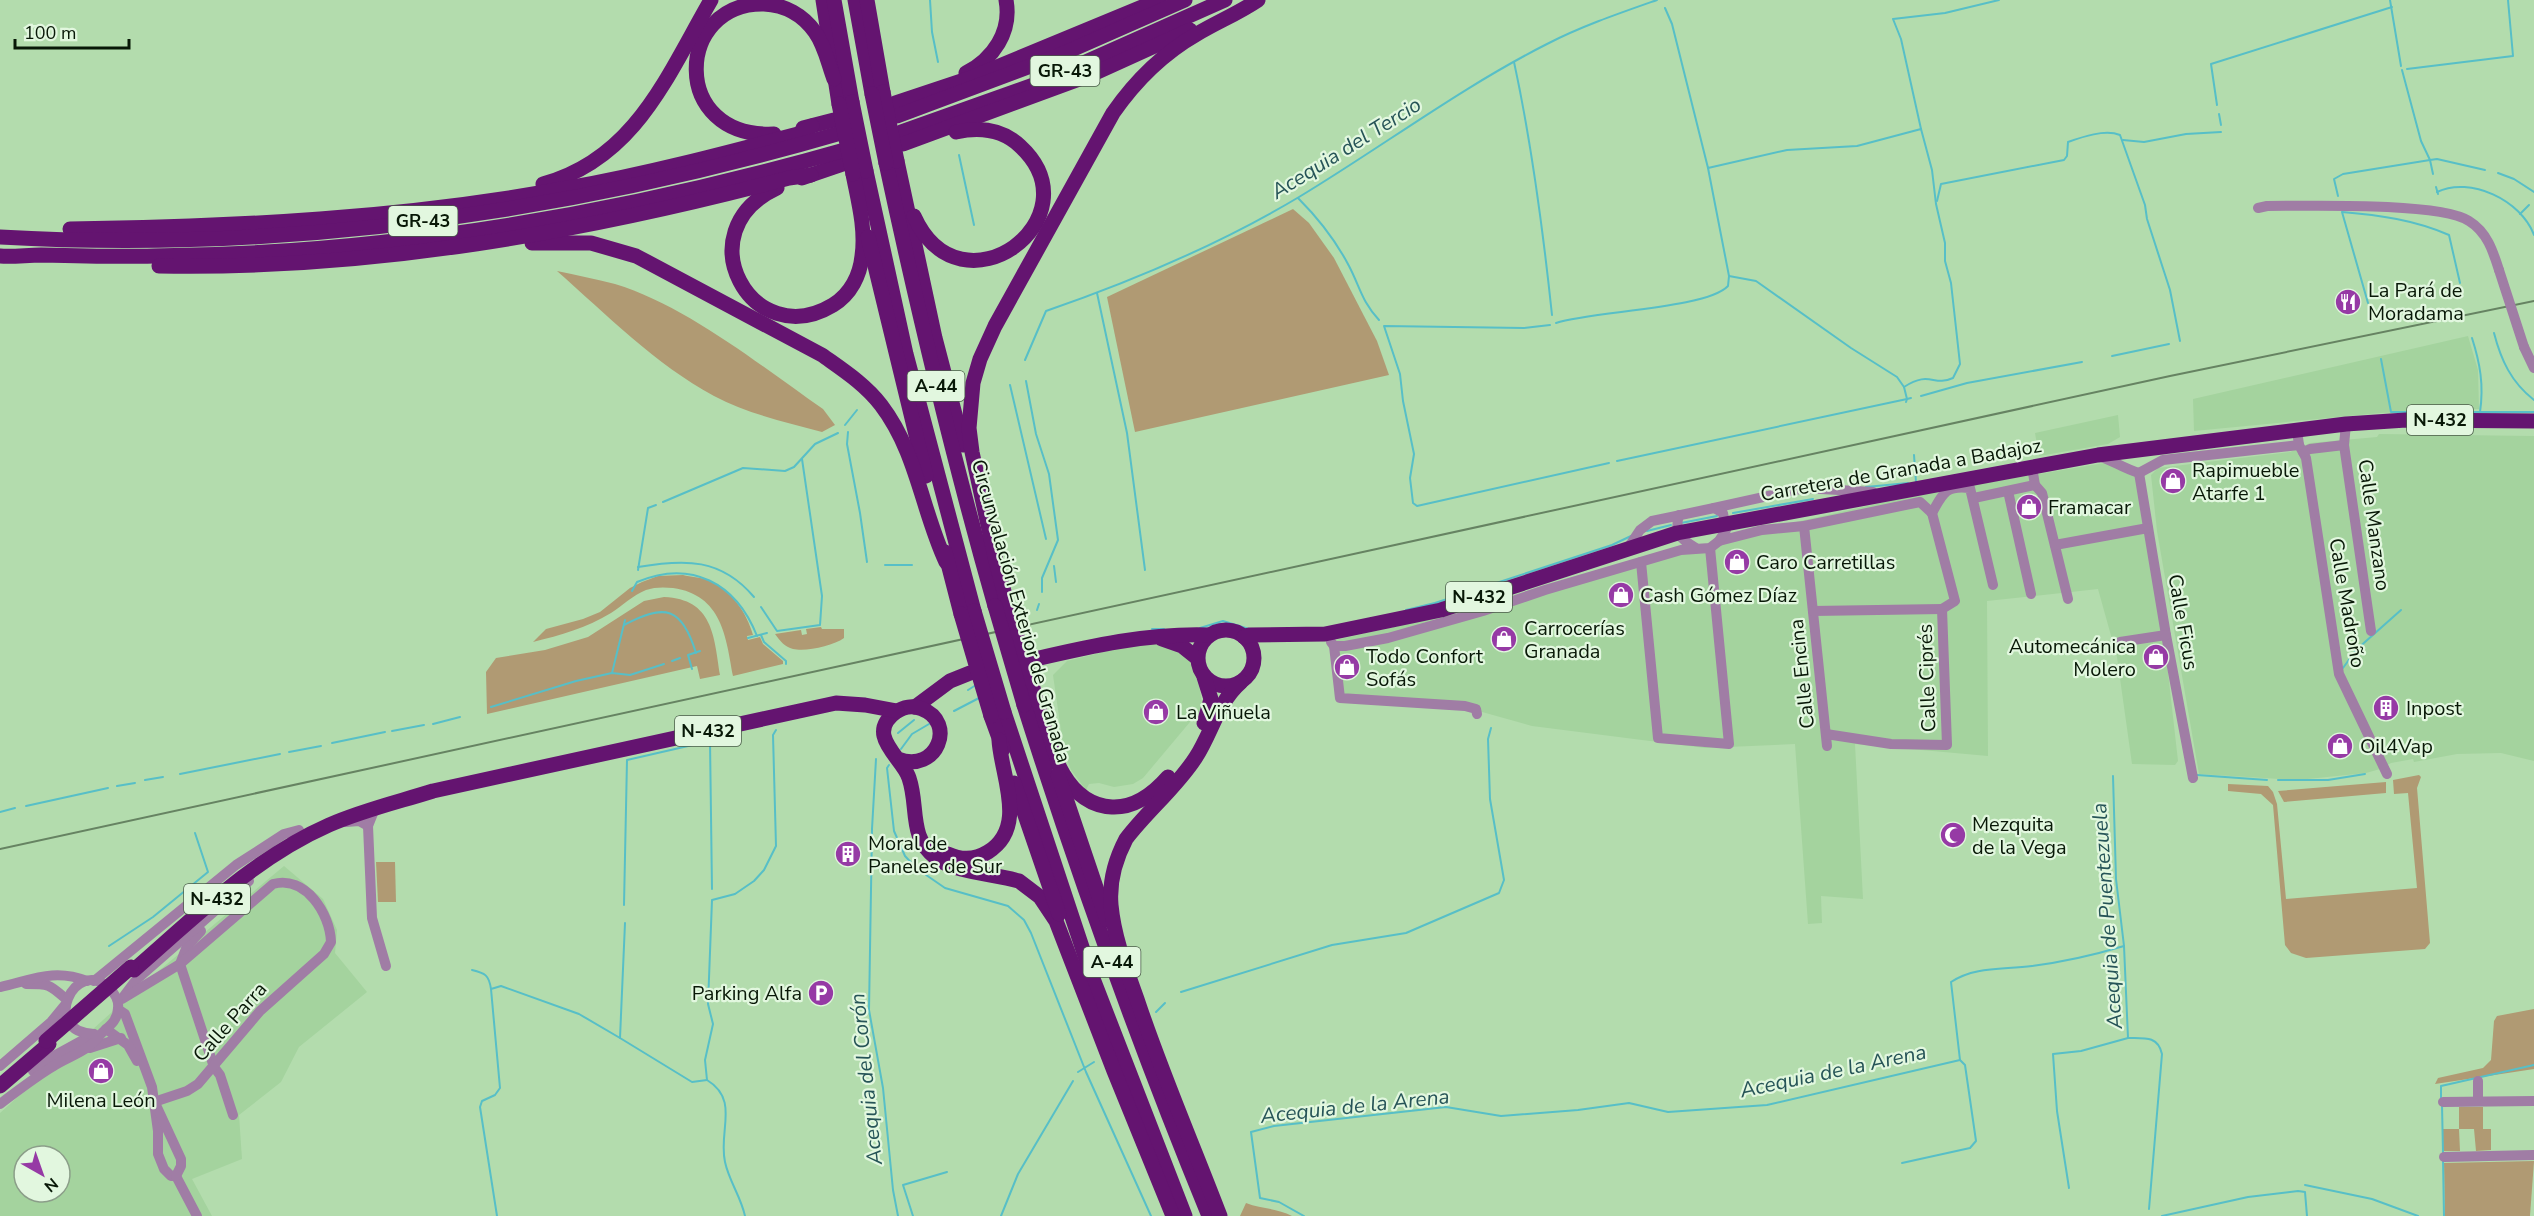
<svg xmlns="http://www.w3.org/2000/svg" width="2534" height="1216" viewBox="0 0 2534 1216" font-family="'Nunito Sans',sans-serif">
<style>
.built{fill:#a4d39e;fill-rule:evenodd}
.green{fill:#b09a73}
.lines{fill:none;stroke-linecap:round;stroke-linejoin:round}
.stream{stroke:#57bfc7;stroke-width:2}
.minor{stroke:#a07da5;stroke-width:10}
.highway{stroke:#641470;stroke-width:15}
.rail{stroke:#668362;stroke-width:2}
.minor-bridge{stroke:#a07da5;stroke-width:10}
.highway-bridge{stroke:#641470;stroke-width:15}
.labels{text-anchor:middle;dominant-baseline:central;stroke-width:4.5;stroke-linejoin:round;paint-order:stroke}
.shield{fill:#e2f7df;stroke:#495b48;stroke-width:1.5}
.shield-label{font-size:18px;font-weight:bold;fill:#081807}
.poi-label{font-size:20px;fill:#081807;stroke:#e2f7df;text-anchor:start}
.street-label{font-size:20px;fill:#081807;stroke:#e2f7df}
.water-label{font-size:21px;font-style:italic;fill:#265457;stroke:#e2f7df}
</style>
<rect width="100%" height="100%" fill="#b3dcad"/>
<g class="built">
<polygon points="2468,336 2478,370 2479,409 2380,413 2194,431 2193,399"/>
<polygon points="2118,415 2120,437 2108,444 2039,456 2035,433"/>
<polygon points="2379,434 2534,436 2534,761 2501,753 2457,754 2414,762 2413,759 2391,763 2380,769 2366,773 2298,780 2199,774 2157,531 2151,475 2158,468 2290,452 2310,443 2377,437"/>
<polygon points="2110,462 2137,475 2164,637 2178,761 2175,765 2132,764 2117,657 2098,589 1987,601 1988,756 1855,744 1863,899 1821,896 1822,923 1808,924 1795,744 1705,748 1532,726 1475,710 1335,700 1331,641 1479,608 1800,521 1926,493"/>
<polygon points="1158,643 1168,644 1191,659 1200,690 1202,704 1200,710 1143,778 1133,784 1114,787 1099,783 1089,784 1086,790 1071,770 1064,751 1053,675 1067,661 1124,647"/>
<path d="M284,866L323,899L337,930L335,953L367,992L299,1047L281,1082L239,1115L242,1159L192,1179L212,1216H0V1113L143,984ZM24,1156H60V1192H24Z"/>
</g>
<g class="green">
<polygon points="1293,209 1309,223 1334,258 1377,341 1389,375 1135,432 1107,297"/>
<path d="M557,271C576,275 596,279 615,284C687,306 761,366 823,409L835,425L822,432C785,422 748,414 714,396C655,364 607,315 557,271Z"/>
<path d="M683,575C691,577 700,577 708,580C731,589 747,613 753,635L747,636L748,640L760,637L763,644L783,661V664L733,676C726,637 722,595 673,588C664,587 654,587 646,590C633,595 622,606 611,613C586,628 561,635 533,642L546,629L583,619L600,612L630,588L642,582L658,576Z"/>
<path d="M664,597C713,599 714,636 720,675L700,679L697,666L487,714L486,672L496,658L545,650L588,637L644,601Z"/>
<path d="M821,627L822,629H844V638C833,646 806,652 793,649C785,647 780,641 775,634L801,630L802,635L807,634L806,629Z"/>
<polygon points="2419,775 2421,777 2417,788 2430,943 2425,949 2306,958 2291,953 2285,945 2273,805 2261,794 2228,791 2228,784 2268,786 2273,792 2277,804 2286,899 2417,888 2408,793 2394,794 2393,780"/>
<polygon points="2386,782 2386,793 2284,802 2278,791"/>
<polygon points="376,862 395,862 396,902 378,902"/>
<polygon points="2534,1009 2534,1069 2435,1084 2438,1078 2483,1068 2491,1060 2494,1021 2497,1016"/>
<polygon points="2459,1107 2483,1107 2483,1129 2491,1129 2491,1150 2476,1151 2474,1129 2459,1129 2460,1151 2443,1151 2443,1129 2459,1129"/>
<polygon points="2534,1161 2530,1216 2445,1216 2444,1163"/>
<path d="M1246,1203C1261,1209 1277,1208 1292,1216H1240Z"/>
</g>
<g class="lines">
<g class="stream">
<polyline points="930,0 932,32 938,62"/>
<polyline points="2390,0 2401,66"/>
<path d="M1514,62C1532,145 1543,230 1552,315"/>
<polyline points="2407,69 2513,56 2508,0"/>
<polyline points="2217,105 2211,64 2392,7"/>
<polyline points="2219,114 2221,125"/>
<polyline points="1921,129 1901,39 1893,19 1945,13 1999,0"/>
<polyline points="2123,140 2144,142 2186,134 2221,132"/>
<polyline points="959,155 974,225"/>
<polyline points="1708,168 1729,276 1756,281 1851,348 1897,377 1904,387"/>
<polyline points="2498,173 2514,179 2534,192"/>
<polyline points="2433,174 2430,160 2437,159 2485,170"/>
<polyline points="2436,187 2438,194"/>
<path d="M2437,192C2470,176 2521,200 2534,235"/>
<polyline points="2338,196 2334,179 2343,174 2430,160 2421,141 2402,70"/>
<path d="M1298,198C1318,218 1336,241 1349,266C1360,287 1362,302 1379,320"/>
<path d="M1937,201L1941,184L2064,160L2067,156L2068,142C2082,137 2105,129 2120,135L2145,205L2147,219L2170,290L2180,341"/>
<polyline points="2520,214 2529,205"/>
<polyline points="1097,293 1127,433 1145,570"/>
<path d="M2368,303L2342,212C2379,215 2415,220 2449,235L2460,283"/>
<path d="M1556,323C1593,311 1706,309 1728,286L1729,276"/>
<polyline points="1550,325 1524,328 1384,326 1400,374 1403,401 1414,454 1410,478 1413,503 1417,506 1609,463"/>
<path d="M2494,333C2501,360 2511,382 2534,400"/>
<path d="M2472,338C2480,363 2484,385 2480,412"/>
<polyline points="2112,356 2169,344"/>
<polyline points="2381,359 2391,412 2534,412"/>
<path d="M1025,360L1046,311C1130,282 1222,243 1299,197C1382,147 1460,88 1547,44C1582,26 1620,13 1657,0"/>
<polyline points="1026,381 1036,434 1049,474 1058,540 1042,578 1042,592"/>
<polyline points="1010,385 1046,539"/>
<polyline points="1921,396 1967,383 2082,362"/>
<polyline points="1906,402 1907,399 1911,398"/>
<polyline points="845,425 857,410"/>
<polyline points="848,432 847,444 860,513 867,562"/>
<polyline points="1914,455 1916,482"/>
<path d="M1617,461L1907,399L1904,387C1930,370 1933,387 1953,378L1960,364L1951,283L1945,261V243L1936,204L1932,170L1921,129L1857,146L1787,150L1708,168L1672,24L1665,8"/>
<polyline points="1866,487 1908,483"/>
<polyline points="663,502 743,468 785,471 794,467 815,444 838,433"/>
<polyline points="1733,513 1813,499"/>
<polyline points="1681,523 1717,516"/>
<polyline points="1647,531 1671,525"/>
<polyline points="885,565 912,565"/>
<polyline points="1054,566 1056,582"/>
<path d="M638,567C685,559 721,558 754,597"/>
<polyline points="638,570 648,508 656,505"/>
<path d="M632,591L637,582C691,559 736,583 757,636"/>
<polyline points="761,607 777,631 820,625 822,596 802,459"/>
<polyline points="1037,610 1039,604"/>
<polyline points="1406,610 1435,603 1612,545 1631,536"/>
<path d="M624,625C665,603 682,607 696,653"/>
<polyline points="1200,628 1223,621 1249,629"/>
<polyline points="1152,629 1164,629"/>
<polyline points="761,635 764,642 786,661 786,664"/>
<polyline points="748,638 767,633"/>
<polyline points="672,661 680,658"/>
<polyline points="2343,668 2356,650 2401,610"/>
<polyline points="692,669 688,655 700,651"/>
<polyline points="612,673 625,620"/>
<polyline points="968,690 976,685"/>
<polyline points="491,707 576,681 612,673 630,675 664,664"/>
<polyline points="954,711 981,697"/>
<polyline points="433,724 460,717"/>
<polyline points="392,731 424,725"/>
<polyline points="898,733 914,720"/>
<polyline points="332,743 385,732"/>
<polyline points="901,749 912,734 929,724"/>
<polyline points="289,752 321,746"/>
<polyline points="876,759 872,829 869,1010 883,1088 893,1190 898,1216"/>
<polyline points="889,765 887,768 894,831 905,856 916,868 945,888 1008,906 1024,920 1031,933 1086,1072 1151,1216"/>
<polyline points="180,774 280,754"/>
<polyline points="2197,775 2267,780"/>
<path d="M2113,776L2116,879L2124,946L2128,1038C2145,1038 2158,1036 2162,1054L2149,1209"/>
<polyline points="145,780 163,777"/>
<polyline points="2278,780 2328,780 2365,774"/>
<polyline points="117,786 135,783"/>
<polyline points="26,806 108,788"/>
<polyline points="0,812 15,808"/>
<polyline points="624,905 627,760 710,741 712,889"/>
<polyline points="625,923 620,1038 692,1082 707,1080"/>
<polyline points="109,946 153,917 208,872 195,833"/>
<path d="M472,970C485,973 489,975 491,989L500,1088L495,1095L482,1101L480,1107L497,1216"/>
<polyline points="491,989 501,986 579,1014 620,1038"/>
<polyline points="1181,992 1332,945 1406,933 1499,893 1504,880 1490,799 1488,739 1491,728"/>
<polyline points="1156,1012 1165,1003"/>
<polyline points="1078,1072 1094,1062"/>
<polyline points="2441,1099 2441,1086 2534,1065"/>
<polyline points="2442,1105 2443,1153"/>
<polyline points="2443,1159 2444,1216"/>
<polyline points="1902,1163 1970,1148 1976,1141 1965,1065 1960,1060"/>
<polyline points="2305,1185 2372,1199 2418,1216"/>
<polyline points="2069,1188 2057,1111 2053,1054 2081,1051 2128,1038"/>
<path d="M745,1216C741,1197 729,1181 725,1162C718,1131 740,1100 707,1080L705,1060L713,1024L708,1004L712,900L735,894L754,881L764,870L776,846L773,735L776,730"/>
<polyline points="913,1216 903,1185 947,1172"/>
<polyline points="1001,1216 1018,1174 1073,1081"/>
<path d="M1304,1216L1279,1202L1260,1198L1251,1132L1274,1126L1446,1107L1501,1116L1578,1110L1629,1103L1668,1112L1767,1105L1960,1060L1951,982C1975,966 2004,970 2032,966C2063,962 2094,955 2124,946"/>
<polyline points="2162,1216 2248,1197 2298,1191 2305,1192 2307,1216"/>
</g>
<g class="minor">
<path d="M2258,208L2267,206C2307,206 2440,202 2469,221C2487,232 2493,251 2499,270"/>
<polyline points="2524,347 2534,368"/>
<polyline points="2346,424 2344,445 2371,631"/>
<polyline points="2297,430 2299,445 2306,458 2339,674 2387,774"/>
<polyline points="2303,452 2310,449 2344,445"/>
<path d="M2102,457C2115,462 2125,469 2139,473"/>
<polyline points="2032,467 2035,485 2042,493 2068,599"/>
<polyline points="2139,473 2166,635 2193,778"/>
<polyline points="2139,473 2163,460 2299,445"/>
<polyline points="2008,491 2031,594"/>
<polyline points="1974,498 2035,485"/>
<polyline points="1714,508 1804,488 1873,492"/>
<path d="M1932,513C1943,493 1946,485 1970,488L1993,585"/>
<path d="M1679,515C1674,533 1680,539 1696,548"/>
<polyline points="1804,526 1827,746"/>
<polyline points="1719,541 1762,530 1804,526 1920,502 1932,513"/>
<polyline points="2055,545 2148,528"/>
<polyline points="1641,562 1658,738 1729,744 1710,548"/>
<polyline points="1813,611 1942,609"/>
<polyline points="1331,642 1334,646 1340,698 1465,706 1476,709 1477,714"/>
<polyline points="2120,642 2166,635"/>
<polyline points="1334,646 1345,646 1388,638 1483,611 1545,590 1681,550 1710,548 1719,541 1726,530 1723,513 1714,508 1652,521 1640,530 1628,548"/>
<polyline points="1826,734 1891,744 1947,745 1942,609 1955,601 1932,513"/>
<polyline points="376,806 368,826 372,918 386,966"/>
<polyline points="346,822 359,821 368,826"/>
<polyline points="201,931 187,946 180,964 214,1067 220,1075 233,1115"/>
<polyline points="94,981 236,865 284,834 299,830"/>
<path d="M26,984C50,984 49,984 66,999"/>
<path d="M0,987C32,980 54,968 87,981"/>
<polyline points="124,996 136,980 249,881"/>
<path d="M122,999L180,964L273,884C305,875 330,913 331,942L324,954L260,1011L198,1084L187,1091L154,1102"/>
<polyline points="119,1010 125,1014 152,1087 158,1131 158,1154 164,1169 171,1176 176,1176 197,1216"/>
<polyline points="106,1029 128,1045 137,1061"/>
<polyline points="90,1048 121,1038"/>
<polyline points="0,1066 51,1022 65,1005"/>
<polyline points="33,1071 54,1056 94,1034"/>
<polyline points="2478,1081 2478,1101"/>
<polyline points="2443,1102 2534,1101"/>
<path d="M0,1104C17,1091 34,1078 52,1067C64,1059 77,1055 88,1047C95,1043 98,1036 104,1031C111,1025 118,1019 118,1008C119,1001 115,993 109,988C75,956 39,1032 94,1034"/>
<polyline points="156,1105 181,1159 181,1166 176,1176"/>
<polyline points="2444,1157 2534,1155"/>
</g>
<g class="highway">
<polyline points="823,0 839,104"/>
<polyline points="834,0 852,102"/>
<polyline points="855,0 872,94"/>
<polyline points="867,0 883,92"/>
<path d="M966,73C993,59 1012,32 1006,0"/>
<polyline points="895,103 973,77 1159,0"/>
<polyline points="897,116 1060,55 1185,0"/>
<polyline points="803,128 834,120"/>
<polyline points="901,132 1036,84 1225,0"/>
<path d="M774,134C669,139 675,2 764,4C785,5 803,15 815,32C825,46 828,63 834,79"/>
<polyline points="903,144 1093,74 1190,30"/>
<polyline points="897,161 935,338 963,445"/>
<path d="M886,163C918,312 953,459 995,606"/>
<polyline points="866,171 906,354 974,611"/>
<polyline points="802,178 843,164"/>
<path d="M543,184C635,159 667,76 711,0"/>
<path d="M777,188C684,231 752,354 833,305C851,294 860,275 862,256C866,229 858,200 853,174"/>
<path d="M914,216C961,320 1098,218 1020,146C1002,129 979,127 956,132"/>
<path d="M70,229C237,227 404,218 568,188C646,174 722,154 798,134L812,126"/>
<path d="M0,237C283,253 566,213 837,134"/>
<polyline points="868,237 926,476"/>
<path d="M532,243H591L636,256L822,355C843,370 865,384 881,405C917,452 922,511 946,562"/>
<path d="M0,256C14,257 27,255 41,255C78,256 116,257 154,256C388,254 616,215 841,151"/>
<path d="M159,266C371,270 585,232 789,178L811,175"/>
<polyline points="945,552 961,614"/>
<path d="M1007,603L995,557L972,452L969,428L973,383L980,359L995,326L1113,113C1136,80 1162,54 1197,34C1217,22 1239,13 1258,0"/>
<circle cx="1226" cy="658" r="28"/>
<polyline points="1244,637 1249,635 1325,634 1441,610 1677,533 2098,455 2346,424 2406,420 2534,421"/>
<polyline points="1162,639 1182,646 1197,658"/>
<path d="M1031,660C1091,646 1148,633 1209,635"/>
<polyline points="1204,677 1211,699 1204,723"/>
<path d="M1037,701C1049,741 1061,804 1112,807C1135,808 1154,793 1168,777"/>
<path d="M1024,705C1079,878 1140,1048 1209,1216"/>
<polyline points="915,707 950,681 970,673"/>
<polyline points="1004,712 1090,971 1185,1216"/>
<polyline points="991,716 1003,749"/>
<path d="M898,759C937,774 957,722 922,709C913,705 903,707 896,712C864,735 903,758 909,778C919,807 908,837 936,858C959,874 993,873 1019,881L1040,897L1056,921L1114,1071L1173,1216"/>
<polyline points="1058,775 1107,920"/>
<polyline points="1014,783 1059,914"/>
<path d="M948,854C961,860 975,860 988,852C1028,827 1001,776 999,740"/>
<path d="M134,970C195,917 254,858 329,825C363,810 398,802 433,791L836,703L865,705L897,711"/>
<polyline points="0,1086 49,1044"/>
<path d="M1220,1216C1193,1145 1162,1074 1138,1002C1127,971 1114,938 1111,905C1109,881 1115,860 1126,839C1148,810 1177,787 1196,757C1212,732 1218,702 1241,682"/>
</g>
<polyline class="rail" points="0,849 2170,376 2534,301"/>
<polyline class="minor-bridge" points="2499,270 2524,347"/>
<g class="highway-bridge">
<polyline points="883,92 897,161"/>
<polyline points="872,94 886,163"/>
<polyline points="852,102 866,171"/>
<polyline points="839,104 853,174"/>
<polyline points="1007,603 1037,701"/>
<polyline points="995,606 1024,705"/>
<polyline points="974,611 1004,712"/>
<polyline points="961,614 991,716"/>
<polyline points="46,1041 131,967"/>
</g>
</g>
<defs>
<g id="restaurant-disc" transform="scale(1.35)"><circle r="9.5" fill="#963aa5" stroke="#e2f7df"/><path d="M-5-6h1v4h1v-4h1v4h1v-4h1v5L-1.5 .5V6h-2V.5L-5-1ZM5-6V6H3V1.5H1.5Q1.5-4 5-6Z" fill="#fff"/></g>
<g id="shop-disc" transform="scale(1.35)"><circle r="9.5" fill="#963aa5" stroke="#e2f7df"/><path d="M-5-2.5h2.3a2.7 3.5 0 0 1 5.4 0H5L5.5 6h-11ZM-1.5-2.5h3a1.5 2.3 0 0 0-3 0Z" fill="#fff"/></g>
<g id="building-disc" transform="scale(1.35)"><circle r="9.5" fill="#963aa5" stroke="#e2f7df"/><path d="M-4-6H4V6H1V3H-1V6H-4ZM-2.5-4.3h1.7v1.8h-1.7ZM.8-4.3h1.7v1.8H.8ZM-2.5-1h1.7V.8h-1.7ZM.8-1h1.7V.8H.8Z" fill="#fff"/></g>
<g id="mosque-disc" transform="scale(1.35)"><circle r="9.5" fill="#963aa5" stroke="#e2f7df"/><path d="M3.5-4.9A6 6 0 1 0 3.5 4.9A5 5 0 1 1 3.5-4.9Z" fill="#fff"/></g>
<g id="parking-disc" transform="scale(1.35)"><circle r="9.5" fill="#963aa5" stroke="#e2f7df"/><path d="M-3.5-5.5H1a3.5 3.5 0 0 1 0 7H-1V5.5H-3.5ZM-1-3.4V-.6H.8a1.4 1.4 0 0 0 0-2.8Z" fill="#fff"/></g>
</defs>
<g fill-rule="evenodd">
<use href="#restaurant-disc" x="2348" y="302"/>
<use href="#shop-disc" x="2173" y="481"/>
<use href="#shop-disc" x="2029" y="507"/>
<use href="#shop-disc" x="1737" y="562"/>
<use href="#shop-disc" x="1621" y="595"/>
<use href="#shop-disc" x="1504" y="639"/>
<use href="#shop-disc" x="2156" y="657"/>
<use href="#shop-disc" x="1347" y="667"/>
<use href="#building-disc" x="2386" y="708"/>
<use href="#shop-disc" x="1156" y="712"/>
<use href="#shop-disc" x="2340" y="746"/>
<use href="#mosque-disc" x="1953" y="835"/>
<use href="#building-disc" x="848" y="854"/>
<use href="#parking-disc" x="821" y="993"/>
<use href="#shop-disc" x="101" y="1071"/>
</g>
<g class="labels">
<g class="shield">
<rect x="1030.5" y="56" width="69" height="30" rx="4.5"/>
<rect x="388.5" y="206" width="69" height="30" rx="4.5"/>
<rect x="907.5" y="371" width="57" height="30" rx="4.5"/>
<rect x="2407" y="405" width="66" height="30" rx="4.5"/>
<rect x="1446" y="582" width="66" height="30" rx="4.5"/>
<rect x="675" y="716" width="66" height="30" rx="4.5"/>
<rect x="184" y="884" width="66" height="30" rx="4.5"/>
<rect x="1083.5" y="947" width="57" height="30" rx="4.5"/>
</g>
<g class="shield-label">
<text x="1065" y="71">GR-43</text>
<text x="423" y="221">GR-43</text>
<text x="936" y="386">A-44</text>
<text x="2440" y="420">N-432</text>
<text x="1479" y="597">N-432</text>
<text x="708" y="731">N-432</text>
<text x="217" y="899">N-432</text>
<text x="1112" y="962">A-44</text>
</g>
<g class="poi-label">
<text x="2368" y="290">La Pará de<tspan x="2368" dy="23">Moradama</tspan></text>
<text x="2192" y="470">Rapimueble<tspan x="2192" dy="23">Atarfe 1</tspan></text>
<text x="2048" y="507">Framacar</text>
<text x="1756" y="562">Caro Carretillas</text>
<text x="1640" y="595">Cash Gómez Díaz</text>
<text x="1524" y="628">Carrocerías<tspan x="1524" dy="23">Granada</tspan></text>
<text x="2136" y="646" text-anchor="end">Automecánica<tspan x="2136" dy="23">Molero</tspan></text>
<text x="1366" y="656">Todo Confort<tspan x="1366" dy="23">Sofás</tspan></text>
<text x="2406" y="708">Inpost</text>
<text x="1176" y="712">La Viñuela</text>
<text x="2360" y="746">Oil4Vap</text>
<text x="1972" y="824">Mezquita<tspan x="1972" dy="23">de la Vega</tspan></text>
<text x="868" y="843">Moral de<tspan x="868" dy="23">Paneles de Sur</tspan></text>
<text x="802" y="993" text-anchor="end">Parking Alfa</text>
<text x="101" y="1100" text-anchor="middle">Milena León</text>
</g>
<g class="street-label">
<text transform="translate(1901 470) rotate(-10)">Carretera de Granada a Badajoz</text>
<text transform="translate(2374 525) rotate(82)">Calle Manzano</text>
<text transform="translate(2347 603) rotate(80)">Calle Madroño</text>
<text transform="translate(1021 611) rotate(74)">Circunvalación Exterior de Granada</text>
<text transform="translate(2183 622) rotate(80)">Calle Ficus</text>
<text transform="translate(1802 674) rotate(-96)">Calle Encina</text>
<text transform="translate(1927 678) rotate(-92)">Calle Ciprés</text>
<text transform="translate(230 1022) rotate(-48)">Calle Parra</text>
</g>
<g class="water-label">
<text transform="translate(1346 148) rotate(-32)">Acequia del Tercio</text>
<text transform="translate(2107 916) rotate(-94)">Acequia de Puentezuela</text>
<text transform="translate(1833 1071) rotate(-12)">Acequia de la Arena</text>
<text transform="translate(866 1079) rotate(-96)">Acequia del Corón</text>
<text transform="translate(1355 1106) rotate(-6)">Acequia de la Arena</text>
</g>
</g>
<g transform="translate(42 1174) rotate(140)"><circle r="28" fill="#e2f7df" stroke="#8b9e89" stroke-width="1.5"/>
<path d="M0-4.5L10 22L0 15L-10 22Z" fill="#963aa5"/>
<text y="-9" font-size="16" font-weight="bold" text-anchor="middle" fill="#081807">N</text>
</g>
<path d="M15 39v9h114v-9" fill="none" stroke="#081807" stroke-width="3"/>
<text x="24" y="39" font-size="18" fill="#081807" stroke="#e2f7df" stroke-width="4.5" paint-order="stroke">100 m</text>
</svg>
